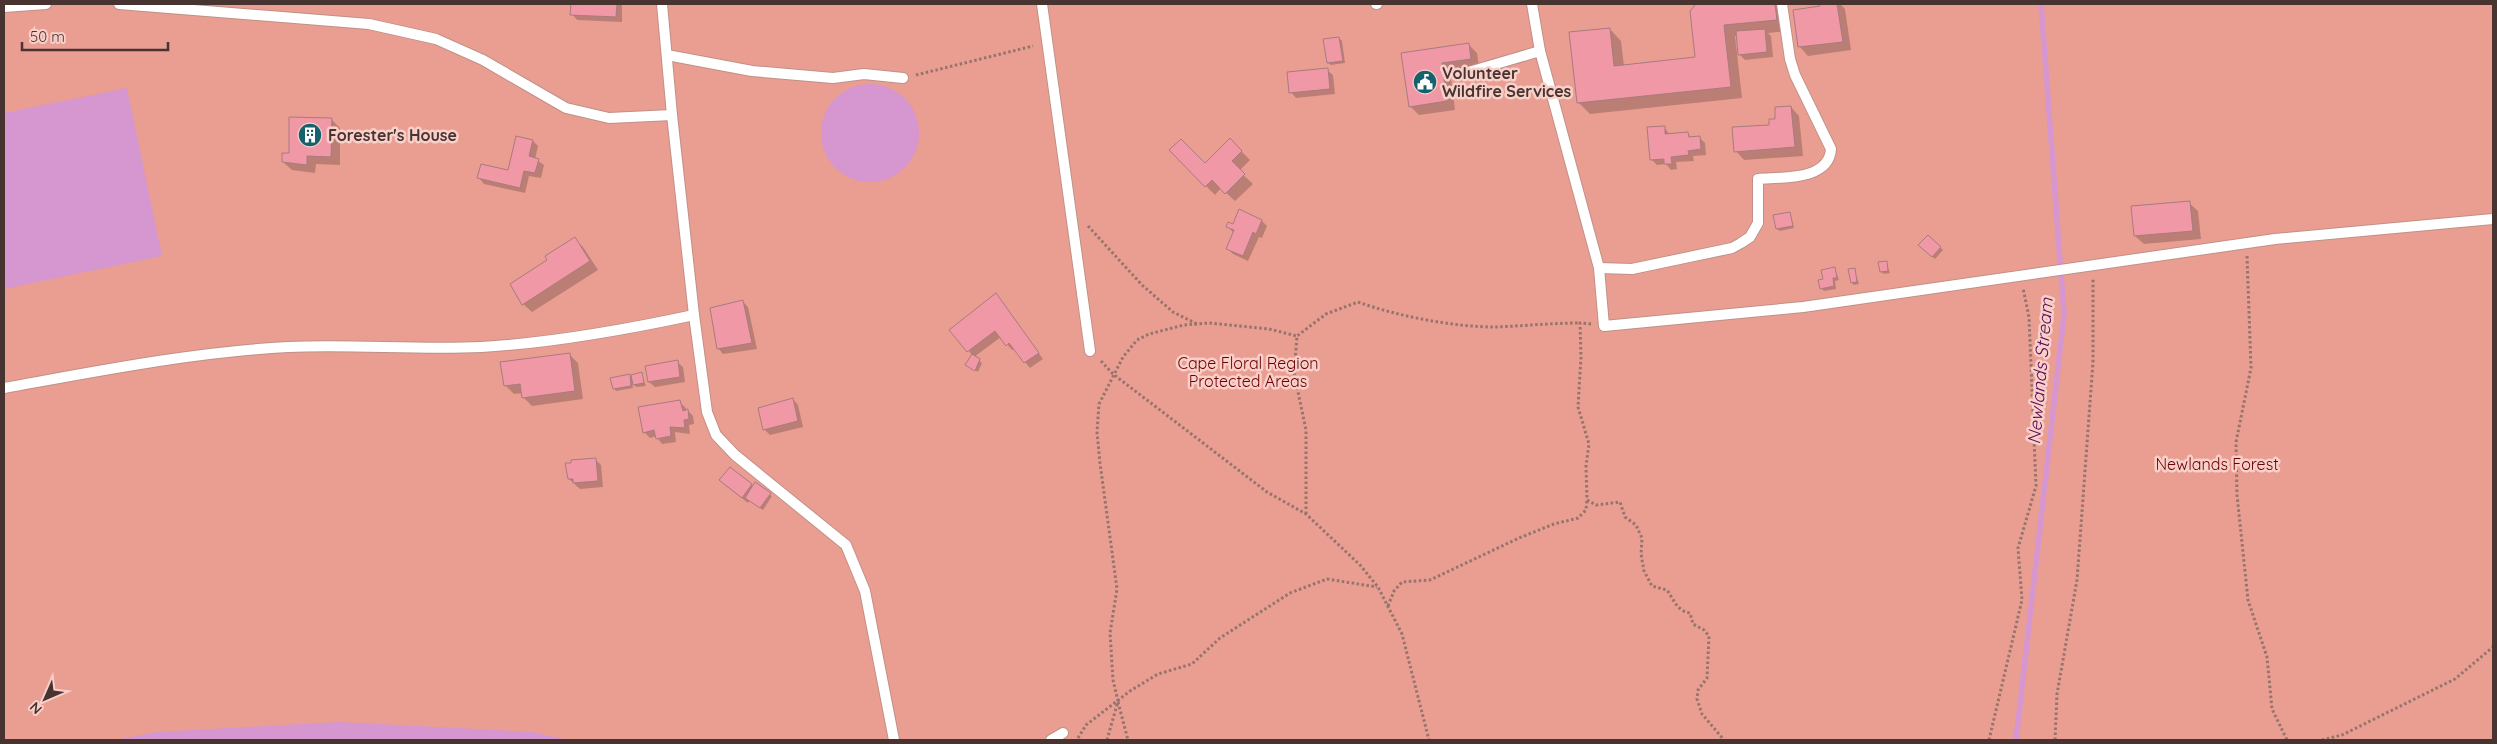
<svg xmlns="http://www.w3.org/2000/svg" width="2497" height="744" viewBox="0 0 2497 744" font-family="Quicksand,sans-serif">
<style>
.green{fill:#ea9e91}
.water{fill:#d696cf}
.shadow{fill:#0003}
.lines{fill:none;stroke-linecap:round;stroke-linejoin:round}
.stream{stroke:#d696cf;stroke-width:5.5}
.building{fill:#f098a5;stroke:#a97a80}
.service-casing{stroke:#c09088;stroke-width:12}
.path{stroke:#95746d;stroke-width:3;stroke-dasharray:2.5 2.5;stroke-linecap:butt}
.service{stroke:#fff;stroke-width:10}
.labels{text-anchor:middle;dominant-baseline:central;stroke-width:5;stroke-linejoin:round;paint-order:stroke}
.poi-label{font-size:16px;font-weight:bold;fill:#47332f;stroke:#f9d0c9;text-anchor:start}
.park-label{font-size:16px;fill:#6b0000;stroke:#f9d0c9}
.water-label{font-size:18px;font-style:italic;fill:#570a54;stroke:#f9d0c9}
</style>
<rect width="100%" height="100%" fill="#f3c1b7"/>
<rect class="green" x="4" y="4" width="2489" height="736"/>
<g class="water">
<circle cx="870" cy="133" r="49"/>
<polygon points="127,88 162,256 4,289 4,113"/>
<polygon points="339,722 533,732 568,740 114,740 157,732"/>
</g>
<g class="shadow">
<polygon points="572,4 622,4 622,22 577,20 572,14"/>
<polygon points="1698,4 1785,4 1788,31 1768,33 1771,36 1773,57 1745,60 1739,54 1738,36 1735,36 1742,98 1590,114 1578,102 1610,29 1621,41 1624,66 1696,58 1691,11"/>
<polygon points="1821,4 1840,4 1845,9 1851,50 1808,56 1800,47 1795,11 1821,7"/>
<polygon points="1339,38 1342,41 1345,63 1331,65 1328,63"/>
<polygon points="1469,45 1477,53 1479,67 1450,71 1455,110 1419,115 1410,106 1402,54"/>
<polygon points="1327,70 1333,75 1335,94 1296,98 1291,92"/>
<polygon points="1791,107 1799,116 1803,156 1744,160 1736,151 1771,126"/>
<polygon points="331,119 340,128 340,165 316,164 315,173 292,170 283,162"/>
<polygon points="1664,127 1670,135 1687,133 1692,138 1700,138 1705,143 1706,155 1693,156 1694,161 1676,162 1677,169 1671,170 1666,164 1657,165 1651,159"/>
<polygon points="1230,140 1250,160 1239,171 1253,184 1235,201 1221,188 1215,195 1171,151 1205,165"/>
<polygon points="533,141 538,146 535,159 544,165 541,178 529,176 525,193 484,184 479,178 509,172"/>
<polygon points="2189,203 2198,211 2201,239 2144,244 2135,236"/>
<polygon points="1790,213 1794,228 1780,231 1777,229"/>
<polygon points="1262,221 1267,226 1262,238 1259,237 1248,261 1233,254 1227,248 1234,233 1228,227"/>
<polygon points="1928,236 1943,250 1935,259 1920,245"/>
<polygon points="574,239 583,247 598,270 532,312 523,304 549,261"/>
<polygon points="1886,262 1890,273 1884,274 1881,272"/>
<polygon points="1835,269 1839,280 1835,281 1836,289 1824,291 1821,288 1824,280"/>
<polygon points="1854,269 1859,284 1854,285 1852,283"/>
<polygon points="996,294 1043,359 1030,368 1014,349 1012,350 1001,337 974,357 982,363 978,372 967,365 973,356 951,330"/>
<polygon points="742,301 748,307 757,349 723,354 718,348"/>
<polygon points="569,354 578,363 583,399 532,406 523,397 523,393 514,394 505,385"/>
<polygon points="677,362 683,367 685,382 655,387 649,382"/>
<polygon points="641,374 646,386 636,387 632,382 633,388 616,391 614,388 629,376 633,379"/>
<polygon points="793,399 798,405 803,427 770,435 764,429"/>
<polygon points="680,402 693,416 694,424 689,425 690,434 675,432 676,442 662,444 656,436 650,438 644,432"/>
<polygon points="595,459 601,465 603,487 580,489 569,479"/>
<polygon points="751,485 772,496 763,510 749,501 748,503 726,486"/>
</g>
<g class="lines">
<polyline class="stream" points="2016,740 2064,314 2041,4"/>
</g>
<g class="building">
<polygon points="571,4 617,4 616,17 570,15"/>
<polygon points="1696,4 1775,4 1777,20 1724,25 1731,87 1577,103 1569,32 1610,28 1614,66 1695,57 1690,11"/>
<polygon points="1819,4 1837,4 1843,42 1798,47 1793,10 1820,6"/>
<polygon points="1765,29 1767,52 1738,55 1736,31"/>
<polygon points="1339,37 1343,61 1327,63 1323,39"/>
<polygon points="1469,43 1471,59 1442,63 1447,101 1409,107 1401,53"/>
<polygon points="1328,68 1330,89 1289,93 1287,72"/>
<polygon points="1791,106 1795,147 1734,152 1732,127 1769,125 1769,119 1775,119 1775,107"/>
<polygon points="289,117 332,118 331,157 307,156 307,165 282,162 282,153 289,153"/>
<polygon points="1665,126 1665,134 1688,132 1689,137 1700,136 1701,149 1688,151 1689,155 1671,157 1672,164 1664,164 1664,159 1650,160 1647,127"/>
<polygon points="516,136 533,140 529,156 539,159 535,173 524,171 520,188 477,178 481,164 508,170"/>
<polygon points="1230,138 1242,151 1232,161 1245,174 1225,194 1212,180 1205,187 1169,150 1181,139 1205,163"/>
<polygon points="2190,201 2193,231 2134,236 2131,206"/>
<polygon points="1239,209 1262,220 1256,234 1253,232 1243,256 1226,249 1234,230 1226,227 1228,222 1233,224"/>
<polygon points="1790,212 1793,226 1776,229 1773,215"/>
<polygon points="1928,235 1941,247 1932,257 1918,245"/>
<polygon points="575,237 590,261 522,305 510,284 547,260 545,256"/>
<polygon points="1887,261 1888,271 1880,272 1878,262"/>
<polygon points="1835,267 1837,278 1833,278 1834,286 1820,289 1818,280 1823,279 1821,270"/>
<polygon points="1855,268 1857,282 1851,283 1848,269"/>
<polygon points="996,293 1039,353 1024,363 1009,343 1006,346 995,331 967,352 949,330"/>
<polygon points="743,300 752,343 717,349 710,308"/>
<polygon points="570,353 575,391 522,398 520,384 504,386 500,362"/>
<polygon points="972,354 980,359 975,371 965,365"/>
<polygon points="678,360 680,377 648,382 645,366"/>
<polygon points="642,372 644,383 633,385 631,375"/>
<polygon points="630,374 631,386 613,389 610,378"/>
<polygon points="793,398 798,421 763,430 758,408"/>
<polygon points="680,400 683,411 688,409 689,419 684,420 685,428 670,427 671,436 656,439 654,430 643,433 638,407"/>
<polygon points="596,458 598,481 573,483 573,479 568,479 565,463 571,463 571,460"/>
<polygon points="730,467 752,484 742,498 719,480"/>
<polygon points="755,482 771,493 760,508 745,498"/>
</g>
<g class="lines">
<g class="service-casing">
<g id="service">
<polyline points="119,4 369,24 436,39 483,60 566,108 609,118 672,115 694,315 707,412 716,435 735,455 846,545 865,591 894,740"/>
<polyline points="662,4 672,115"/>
<polyline points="1042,4 1090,351"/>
<polyline points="1376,4 1377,4"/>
<polyline points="1532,4 1540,51 1599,268 1604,326 1803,307 2275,239 2493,219"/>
<polyline points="4,7 46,4"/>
<polyline points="667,55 752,71 833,78 864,74 903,78"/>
<polyline points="1462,74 1540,51"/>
<path d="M1599,268L1632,269L1732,248L1741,243L1750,237L1758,223V179C1781,177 1829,181 1831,149L1795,75L1790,59L1782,4"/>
<path d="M4,388C98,371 193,352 288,347C352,344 417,350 481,347C552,343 624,330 694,315"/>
<polyline points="1051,740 1063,733"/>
</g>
</g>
<g class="path">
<polyline points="916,75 1033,46"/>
<polyline points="1088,226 1142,285 1173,312 1197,324"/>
<polyline points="2247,256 2251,368 2236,442 2237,495 2248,600 2267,657 2272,709 2287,740"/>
<path d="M1591,324L1580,323L1581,357L1578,407L1589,444L1586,466L1587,500L1596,505L1620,502L1625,517L1636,525L1642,538L1641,554L1644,571L1652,586L1667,590C1674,600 1677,611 1690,613L1693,624L1704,630L1709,636L1707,678L1698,690L1697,699L1702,714L1724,740"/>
<polyline points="1101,361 1113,374 1267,492 1306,514 1360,565 1378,587 1402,634 1429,740"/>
<path d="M1306,514V430L1294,373L1297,336L1326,314L1358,302C1397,316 1453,327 1495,327C1523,326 1551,323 1580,323"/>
<polyline points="1388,606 1394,591 1402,582 1430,580 1519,538 1554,524 1578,518 1586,510 1587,500"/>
<polyline points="1118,702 1128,740"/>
<polyline points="1078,738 1086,725 1130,691 1158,674 1192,664 1220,638 1290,593 1327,579 1377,587"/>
<polyline points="1107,740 1118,701 1113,680 1110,633 1117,589 1100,463 1097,432 1099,404 1123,357 1137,340 1149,334 1184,325 1209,323 1269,329 1297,336"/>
<polyline points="1989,740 2022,600 2018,548 2036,486 2029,317 2023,288"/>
<polyline points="2055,740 2057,694 2077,580 2093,362 2093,279"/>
<polyline points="2322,740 2342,735 2455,679 2493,647"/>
</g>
<use href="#service" class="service"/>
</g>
<defs>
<g id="civic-disc" transform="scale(1.25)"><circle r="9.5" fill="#15616d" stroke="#f9d0c9"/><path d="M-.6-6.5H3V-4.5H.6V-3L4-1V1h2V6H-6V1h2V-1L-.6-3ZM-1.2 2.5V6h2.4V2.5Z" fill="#fff"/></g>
<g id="building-disc" transform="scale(1.25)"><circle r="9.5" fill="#15616d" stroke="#f9d0c9"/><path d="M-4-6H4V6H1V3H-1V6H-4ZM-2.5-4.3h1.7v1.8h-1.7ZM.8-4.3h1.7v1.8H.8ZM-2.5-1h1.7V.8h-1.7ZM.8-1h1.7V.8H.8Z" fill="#fff"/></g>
</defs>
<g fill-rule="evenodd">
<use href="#civic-disc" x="1425" y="82"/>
<use href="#building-disc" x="310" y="135"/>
</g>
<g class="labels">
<g class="poi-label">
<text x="1442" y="73">Volunteer<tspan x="1442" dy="18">Wildfire Services</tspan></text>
<text x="328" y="135">Forester's House</text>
</g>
<g class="park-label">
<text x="1248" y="363">Cape Floral Region<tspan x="1248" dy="18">Protected Areas</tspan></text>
<text x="2217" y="464">Newlands Forest</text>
</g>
<g class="water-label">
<text transform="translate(2040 371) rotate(-85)">Newlands Stream</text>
</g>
</g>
<rect width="2497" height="744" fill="none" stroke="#47332f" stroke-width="10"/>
<g transform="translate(45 699) rotate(225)" stroke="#f9d0c9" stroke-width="4" paint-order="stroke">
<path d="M0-4L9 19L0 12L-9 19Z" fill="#47332f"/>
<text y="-8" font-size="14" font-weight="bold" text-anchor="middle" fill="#47332f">N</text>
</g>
<path d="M22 42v8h146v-8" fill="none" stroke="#47332f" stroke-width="2.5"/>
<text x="30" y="42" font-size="15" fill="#47332f" stroke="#f9d0c9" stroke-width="4" paint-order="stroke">50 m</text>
</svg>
